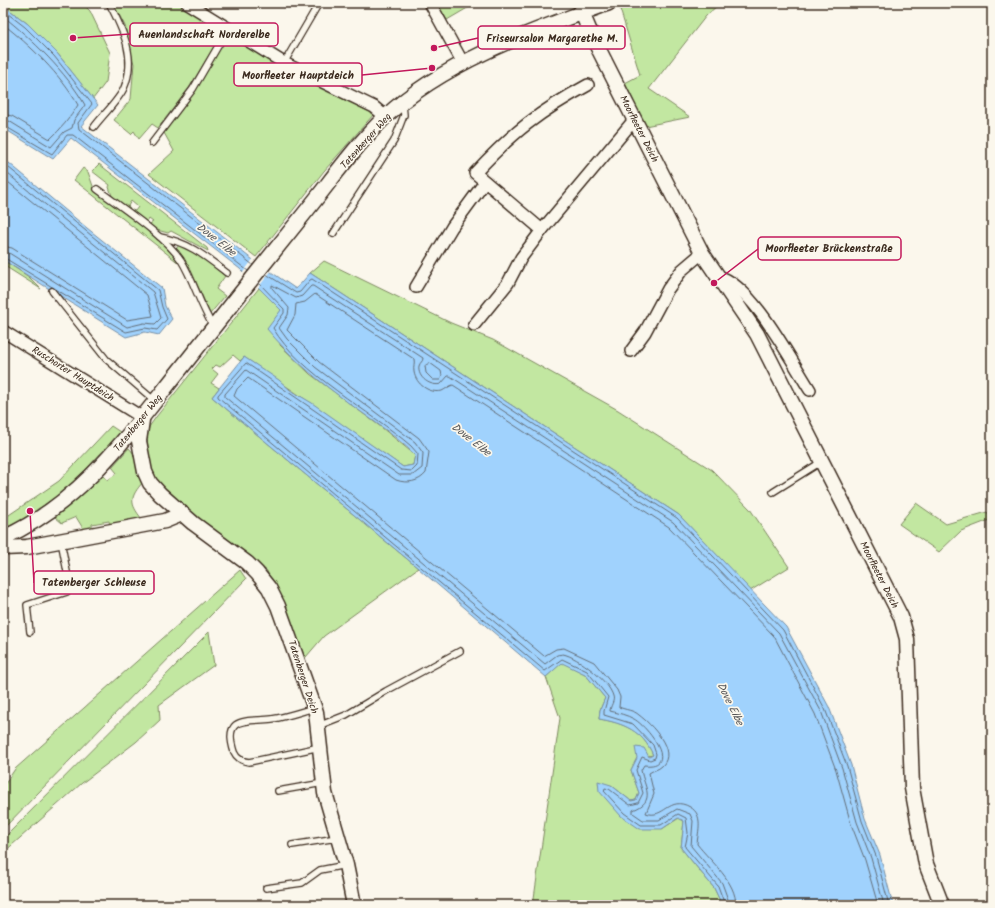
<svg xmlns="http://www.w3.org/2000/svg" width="995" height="908" viewBox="0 0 995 908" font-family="Kalam,sans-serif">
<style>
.green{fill:#c2e7a1;stroke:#7e8860}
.water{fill:#a0d2fd;stroke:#788fa4}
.pier{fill:#fbf7ec}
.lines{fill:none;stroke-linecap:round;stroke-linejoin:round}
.shore{stroke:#636d77;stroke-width:1}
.service-casing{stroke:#3b2a1e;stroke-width:8}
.minor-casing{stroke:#3b2a1e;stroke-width:14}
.tertiary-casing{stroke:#3b2a1e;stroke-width:17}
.service{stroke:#fbf7ec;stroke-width:5.5}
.minor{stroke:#fbf7ec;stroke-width:11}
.tertiary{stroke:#fbf7ec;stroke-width:14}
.labels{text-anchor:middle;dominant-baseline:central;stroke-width:3.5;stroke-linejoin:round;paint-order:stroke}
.street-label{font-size:10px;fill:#3b2a1e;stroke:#fbf7ec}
.water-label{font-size:11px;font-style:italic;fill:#545456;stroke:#fbf7ec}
.leader{fill:none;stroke:#c2185b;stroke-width:1.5}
.callout-dot{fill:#c2185b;stroke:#fbf7ec;stroke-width:1.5}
.callout{fill:#fbf7ec;stroke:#c2185b;stroke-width:1.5}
.callout-label{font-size:11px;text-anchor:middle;font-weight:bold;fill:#3b2a1e}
</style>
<rect width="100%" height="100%" fill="#fbf7ec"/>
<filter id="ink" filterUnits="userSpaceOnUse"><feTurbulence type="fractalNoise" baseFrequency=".025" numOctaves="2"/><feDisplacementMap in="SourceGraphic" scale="8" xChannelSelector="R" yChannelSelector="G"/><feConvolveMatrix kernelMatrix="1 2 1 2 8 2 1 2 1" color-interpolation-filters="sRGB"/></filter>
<g filter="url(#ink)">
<g class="green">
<polygon points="3,3 82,3 90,11 110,53 106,82 93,99 57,53 28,24 3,5"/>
<polygon points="113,3 178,3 223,32 189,88 158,128 152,124 139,139 134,131 131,134 114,120 131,99 134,64 125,26"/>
<polygon points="437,3 476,3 447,20"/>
<polygon points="630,3 720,3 706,16 649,89 690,117 645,126 625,83 640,75 620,9"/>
<polygon points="227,35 301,79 374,114 324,171 256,257 149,174 174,151 163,131"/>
<polygon points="99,164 207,248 208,251 171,231 168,233 157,230 148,225 153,222 149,219 146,224 131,212 132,210 135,211 138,207 131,201 128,206 130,208 129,210 112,196 109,187 110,185 92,171"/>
<polygon points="83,168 88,172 94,189 157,237 169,249 180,264 74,180"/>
<polygon points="179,245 199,255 225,276 216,289 225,296 210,314 190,268 176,249"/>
<polygon points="3,260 29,277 41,289 3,265"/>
<polygon points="324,261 451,323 493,340 618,410 712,470 750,509 789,567 750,591 679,515 310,273"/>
<polygon points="259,288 281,310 280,345 310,374 381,427 415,455 413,465 403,467 244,357 240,361 233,355 220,367 216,365 212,369 218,374 211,383 219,388 212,397 418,568 324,636 306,657 302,659 267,571 203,523 161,486 155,477 150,464 147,438 149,427 156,417"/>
<polygon points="111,426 120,432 69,488 21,521 3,529 3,519 59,481"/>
<path d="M129,448L135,455L143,482C130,497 129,503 142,519L110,526L109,521L92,524V529L84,530L76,517L62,523L55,517L103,476L108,480L117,473L112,467Z"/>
<polygon points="916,503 946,524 987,512 992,519 961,531 939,552 899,524"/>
<polygon points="240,570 246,579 3,829 3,787 15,769"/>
<polygon points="209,632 214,665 159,705 160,720 136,742 82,783 3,853 3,839"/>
<path d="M562,662L585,674L605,698L600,710L599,719C624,723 643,731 653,755L637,758L631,770L639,793L636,800L631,801L611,785L662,829L679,818L684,821L681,848L714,888L722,905H533L560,718L546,677Z"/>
</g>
<g class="water">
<path d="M3,5L28,24L57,53L98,105L81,126L249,257L296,289L310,273L679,515L786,627L829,707L851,765L865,819L880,855L893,905H722L714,888L681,848L684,821L678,818L662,829H640L621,816L599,791L598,781L611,785L631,801L636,800L639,793L631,770L637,758L635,747L644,748L649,757L653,755C643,731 623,723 599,719L600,710L605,698L585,674L562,663L546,677L418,568L212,397L244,357L279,380L290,390L312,403L403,467L413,465L415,455C392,432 364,415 338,395C311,375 288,354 267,329L281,310L240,269L71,138L53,159L3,128Z"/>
<polygon points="3,158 87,228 162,288 165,306 172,319 159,335 145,332 126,337 3,260"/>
</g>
<polygon class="pier" points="254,258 272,270 257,289 242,274"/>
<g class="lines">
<g class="shore">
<polyline points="3,10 25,27 54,56 92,104 78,123 79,129 253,265"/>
<path d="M3,16C32,39 67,73 85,105L74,120L72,128L64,132L51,147L9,121L3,120"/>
<path d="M3,24C30,45 61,75 78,105C70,118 61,129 50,139L12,116L3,114"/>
<polyline points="3,125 52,154 67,135 73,135 248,271"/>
<polyline points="3,163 158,290 162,307 167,319 157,330 145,328 126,332 3,257"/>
<polyline points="3,170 153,292 161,318 155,324 144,323 127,327 9,253 3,252"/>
<polyline points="3,178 147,295 153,316 127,320 12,248 3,246"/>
<polyline points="266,274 296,293 300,292 310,280 312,279 677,518 783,630 825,709 847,766 862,821 876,856 889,905"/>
<path d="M259,283L284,309V313L273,328C299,373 371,411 411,446L418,454L417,466L412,471L401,470L246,363L218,395V397L545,671L562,659L587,671L608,697L604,711V715L633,724L653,745L656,754L655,758L650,760L642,757L636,770L643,793L638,803L630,805L609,789L605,788L604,791L624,813L641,825H661L678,814L686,818L688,833L685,847L718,886L725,905"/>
<polygon points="430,363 441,371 442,376 440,380 433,380 426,373 425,366"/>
<path d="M730,905L722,883L691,846L693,821L690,814L677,809L659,820H643L633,813V810C657,801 644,787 641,770L644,765C681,769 647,726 634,719C627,715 618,713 610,711C610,706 615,701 613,696C609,681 578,657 563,654L557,655L545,664L225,397V394L246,370L399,475H413L422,468L423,453L415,442L315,367L287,339L279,328L288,315L289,308L272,288V285L296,298L302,296L311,286H313L423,358C423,362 420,362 419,366C417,378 431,387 441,384L448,376H450L673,522L779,633L821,711L842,768L857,822L871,858L884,905"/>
<path d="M736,905C736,881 711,862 697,844C698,831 704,815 690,807C669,795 664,820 646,813L654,794L649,773C653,770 658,770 662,766C678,751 651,724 639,715C634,710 625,710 619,707L620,697L617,690L594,662L564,648L556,649L544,656L234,396L237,389L248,378L396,480C407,484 419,482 426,473L429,452L419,438L319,362L287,330L295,315L296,304L305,302L315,294L414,359C415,363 413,367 414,372C416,384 429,394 442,391C446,389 449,386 453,385L669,527L774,636L815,714L836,770L851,824L865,860L878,905"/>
</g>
<g class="service-casing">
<g id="service">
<polyline points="284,63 319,3"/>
<path d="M94,127C102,116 119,100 124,88C137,58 123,30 109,3"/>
<polyline points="152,143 193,89 228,29"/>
<path d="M97,189C122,208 164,235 181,260C194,281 200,306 213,326"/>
<polyline points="333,234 394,141 404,115 403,104"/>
<path d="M160,237C188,242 205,256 227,273"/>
<polyline points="52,291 106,359 155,401"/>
<polyline points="773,492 821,462"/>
<polyline points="30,632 27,605 67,592 70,587 61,541"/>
<path d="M314,708C300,712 286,717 272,719C248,722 222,715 234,752C237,759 242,761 249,762L320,747"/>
<polyline points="318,726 346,715 386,691 460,651"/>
<polyline points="278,791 323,783"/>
<polyline points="292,845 337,838"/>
<polyline points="266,888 302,883 320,870 346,865"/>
</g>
</g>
<g class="minor-casing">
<g id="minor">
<polyline points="187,3 284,63 374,107 386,117"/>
<polyline points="430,3 463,63"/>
<polyline points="580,3 582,13"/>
<path d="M542,230L475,173C512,133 540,111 588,85"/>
<path d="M718,276C753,286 790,359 810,390"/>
<polyline points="416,287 452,227 485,182"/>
<polyline points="474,325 508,283 521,258 542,230 634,120"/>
<polyline points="3,331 143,418"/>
<polyline points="631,351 645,332 668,289 682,270 702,253"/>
</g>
</g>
<g class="tertiary-casing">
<g id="tertiary">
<polyline points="582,13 591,34 702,253 757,334 901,617 907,639 912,788 926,864 942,905"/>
<polyline points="142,420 139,441 145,472 150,483 160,494 193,523 247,563 257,573 269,588 278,606 316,712 325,793 346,865 354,905"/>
<path d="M3,538C77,505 123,442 171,381C216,324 262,266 308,209C333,178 356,145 385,117C445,61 532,31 609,3"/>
<polyline points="3,548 27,547 165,521 182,514"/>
</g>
</g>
<use href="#service" class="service"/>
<use href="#minor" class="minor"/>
<use href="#tertiary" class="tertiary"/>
</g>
</g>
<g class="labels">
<g class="street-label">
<text transform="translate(639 129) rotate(63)">Moorfleeter Deich</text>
<text transform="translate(366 141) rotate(-48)">Tatenberger Weg</text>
<text transform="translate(73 374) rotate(32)">Ruschorter Hauptdeich</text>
<text transform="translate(138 423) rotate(-51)">Tatenberger Weg</text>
<text transform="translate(879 575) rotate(63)">Moorfleeter Deich</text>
<text transform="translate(303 677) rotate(72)">Tatenberger Deich</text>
</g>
<g class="water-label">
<text transform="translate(216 240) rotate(38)">Dove Elbe</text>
<text transform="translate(471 440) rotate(38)">Dove Elbe</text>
<text transform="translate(730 704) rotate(64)">Dove Elbe</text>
</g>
</g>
<path class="leader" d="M73 38L130 34M434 48L478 38M432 68L362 75M714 283L758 249M30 511L34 583"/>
<g class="callout-dot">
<circle cx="73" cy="38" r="4"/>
<circle cx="434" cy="48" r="4"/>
<circle cx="432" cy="68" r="4"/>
<circle cx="714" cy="283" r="4"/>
<circle cx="30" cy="511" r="4"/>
</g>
<g class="callout">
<rect x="130" y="23" width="148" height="23" rx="4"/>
<rect x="478" y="26" width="147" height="23" rx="4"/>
<rect x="234" y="63" width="128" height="23" rx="4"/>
<rect x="758" y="237" width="143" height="23" rx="4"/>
<rect x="34" y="571" width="120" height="23" rx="4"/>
</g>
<g class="callout-label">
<text x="204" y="38">Auenlandschaft Norderelbe</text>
<text x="552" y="42">Friseursalon Margarethe M.</text>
<text x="298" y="79">Moorfleeter Hauptdeich</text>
<text x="829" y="252">Moorfleeter Brückenstraße</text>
<text x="94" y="586">Tatenberger Schleuse</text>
</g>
<rect width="995" height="908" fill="none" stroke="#fbf7ec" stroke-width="16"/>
<rect x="8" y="8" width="979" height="892" fill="none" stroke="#3b2a1e" stroke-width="1.5" filter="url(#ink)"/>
</svg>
